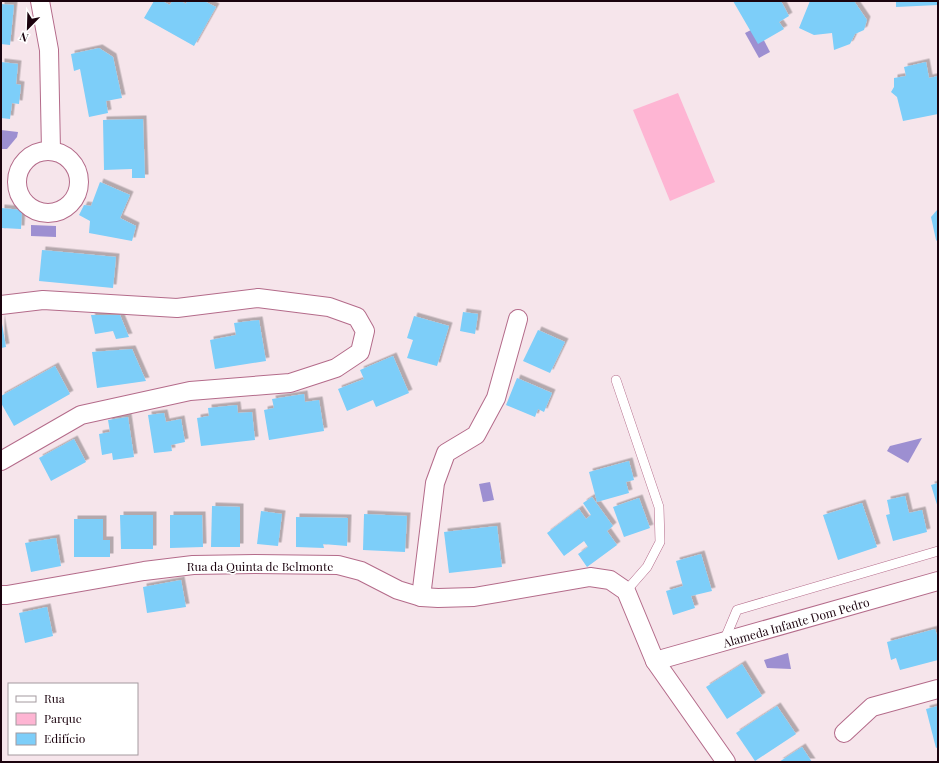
<svg xmlns="http://www.w3.org/2000/svg" width="939" height="763" viewBox="0 0 939 763" font-family="'Playfair Display',serif">
<style>
.green{fill:#feb5d3}
.water{fill:#9d8fd1}
.building{fill:#7dcef9;filter:url(#shadow)}
.lines{fill:none;stroke-linecap:round;stroke-linejoin:round}
.service-casing{stroke:#b46b8a;stroke-width:10}
.minor-casing{stroke:#b46b8a;stroke-width:20}
.service{stroke:#fff;stroke-width:9}
.minor{stroke:#fff;stroke-width:18}
.labels{text-anchor:middle;dominant-baseline:central;stroke-width:3.5;stroke-linejoin:round;paint-order:stroke}
.street-label{font-size:12px;fill:#1b030e;stroke:#fff}
</style>
<defs>
<filter id="shadow"><feDropShadow dx="3.5" dy="-3.5" stdDeviation="0" flood-color="#0004"/></filter>
</defs>
<rect width="100%" height="100%" fill="#f6e5eb"/>
<polygon class="green" points="678,93 715,182 670,201 633,110"/>
<g class="water">
<polygon points="757,27 770,52 759,58 745,33"/>
<polygon points="1,130 18,132 17,137 7,149 1,149"/>
<polygon points="31,225 56,226 56,237 31,236"/>
<polygon points="922,438 908,463 887,451 890,446"/>
<polygon points="490,482 494,500 483,502 479,484"/>
<polygon points="788,653 791,669 767,668 764,660"/>
</g>
<g class="building">
<polygon points="154,1 162,1 170,5 172,1 181,1 186,4 187,1 204,1 216,7 194,46 144,18"/>
<polygon points="733,1 781,1 789,16 779,22 784,29 758,44"/>
<polygon points="810,1 854,1 867,20 864,30 855,34 850,44 834,50 832,33 814,35 799,28"/>
<polygon points="896,1 938,1 938,5 896,7"/>
<polygon points="1,4 14,5 10,45 1,44"/>
<polygon points="99,48 113,57 122,98 106,101 108,113 89,117 80,69 74,71 71,54"/>
<polygon points="1,62 18,64 16,84 21,85 19,104 12,103 10,119 1,118"/>
<polygon points="926,62 929,78 938,76 938,114 903,121 897,97 891,92 894,87 894,78 906,76 904,67"/>
<polygon points="143,119 145,178 132,178 132,169 104,170 103,120"/>
<polygon points="100,182 130,195 120,218 136,226 132,241 89,233 90,221 79,215 84,205 91,206"/>
<polygon points="1,208 22,210 21,229 2,228 2,232 1,232"/>
<polygon points="938,209 938,242 936,240 931,217"/>
<polygon points="42,250 116,257 113,288 39,281"/>
<polygon points="463,312 478,314 475,334 460,331"/>
<polygon points="91,315 120,315 129,337 116,339 113,331 95,334"/>
<polygon points="414,316 449,326 437,366 407,358 413,340 407,338"/>
<polygon points="1,318 6,347 1,348"/>
<polygon points="259,320 266,361 215,369 210,340 236,335 234,323"/>
<polygon points="538,330 565,342 550,373 523,361"/>
<polygon points="132,349 146,381 97,388 92,352"/>
<polygon points="393,356 409,393 376,407 373,400 347,411 338,389 364,379 360,370"/>
<polygon points="55,366 70,394 14,426 1,403 1,396"/>
<polygon points="517,378 552,393 544,412 538,409 535,417 506,405"/>
<polygon points="304,394 305,402 319,400 324,431 269,440 264,410 274,408 272,399"/>
<polygon points="237,405 238,413 252,412 255,440 201,446 197,418 209,416 208,408"/>
<polygon points="164,413 166,422 181,419 185,442 171,445 172,451 154,453 148,415"/>
<polygon points="128,417 134,457 113,460 112,453 102,455 99,434 110,432 108,420"/>
<polygon points="74,439 86,462 51,481 39,458"/>
<polygon points="629,461 634,480 626,482 629,493 597,502 589,472"/>
<polygon points="938,483 938,508 931,485"/>
<polygon points="905,496 909,513 922,510 927,532 893,541 886,515 890,514 887,500"/>
<polygon points="592,497 613,526 607,531 617,545 587,567 578,554 588,547 584,541 564,556 547,533 579,509 586,519 591,515 583,503"/>
<polygon points="639,498 650,528 624,537 613,507"/>
<polygon points="862,503 877,547 838,560 823,515"/>
<polygon points="212,506 240,507 240,547 211,547"/>
<polygon points="261,511 282,514 278,546 257,544"/>
<polygon points="364,514 407,516 405,552 363,550"/>
<polygon points="120,515 153,515 153,549 121,549"/>
<polygon points="170,515 202,515 203,547 170,548"/>
<polygon points="296,517 348,518 347,546 323,544 324,548 296,547"/>
<polygon points="74,519 103,519 103,540 110,540 110,557 74,557"/>
<polygon points="497,526 502,567 449,573 444,532"/>
<polygon points="56,538 61,566 31,572 25,543"/>
<polygon points="701,554 712,591 691,596 695,608 673,615 666,591 683,586 676,561"/>
<polygon points="181,580 186,607 147,613 143,587"/>
<polygon points="47,607 53,636 25,643 19,613"/>
<polygon points="935,629 938,638 938,660 900,670 896,658 891,660 887,642"/>
<polygon points="742,664 762,696 727,719 706,687"/>
<polygon points="777,706 796,734 755,761 736,733"/>
<polygon points="938,706 938,747 936,748 926,709"/>
<polygon points="802,747 812,762 779,762"/>
</g>
<g class="lines">
<g class="service-casing">
<g id="service">
<polyline points="616,380 659,507 660,542 647,567 626,591"/>
<polyline points="724,641 737,610 938,551"/>
</g>
</g>
<g class="minor-casing">
<g id="minor">
<polyline points="40,1 49,50 51,151"/>
<circle cx="48" cy="182" r="31"/>
<polyline points="1,305 43,300 177,308 258,298 329,307 357,317 365,331 360,352 336,368 290,383 190,391 81,415 1,461"/>
<polyline points="1,595 7,595 144,571 193,565 255,564 338,565 361,571 398,590 421,597 438,598 474,597 590,577 610,580 626,591 655,661 726,762"/>
<polyline points="421,597 435,483 446,453 476,435 496,398 518,319"/>
<polyline points="655,661 938,581"/>
<polyline points="844,733 872,707 938,689"/>
</g>
</g>
<use href="#service" class="service"/>
<use href="#minor" class="minor"/>
</g>
<g class="labels">
<g class="street-label">
<text x="260" y="566">Rua da Quinta de Belmonte</text>
<text transform="translate(796 622) rotate(-16)">Alameda Infante Dom Pedro</text>
</g>
</g>
<rect width="939" height="763" fill="none" stroke="#1b030e" stroke-width="4"/>
<rect x="8" y="683" width="130" height="72" fill="#ffffff" stroke="#a49a9f"/>
<rect x="16" y="696" width="20" height="6" fill="#ffffff" stroke="#a49a9f"/>
<text x="44" y="703" font-size="12" fill="#1b030e">Rua</text>
<rect x="16" y="713" width="20" height="12" fill="#feb5d3" stroke="#a49a9f"/>
<text x="44" y="723" font-size="12" fill="#1b030e">Parque</text>
<rect x="16" y="733" width="20" height="12" fill="#7dcef9" stroke="#a49a9f"/>
<text x="44" y="743" font-size="12" fill="#1b030e">Edifício</text>
<g transform="translate(28 28) rotate(203)" stroke="#ffffff" stroke-width="3" paint-order="stroke">
<path d="M0-3L7 15L0 10L-7 15Z" fill="#1b030e"/>
<text y="-6" font-size="11" font-weight="bold" text-anchor="middle" fill="#1b030e">N</text>
</g>
</svg>
